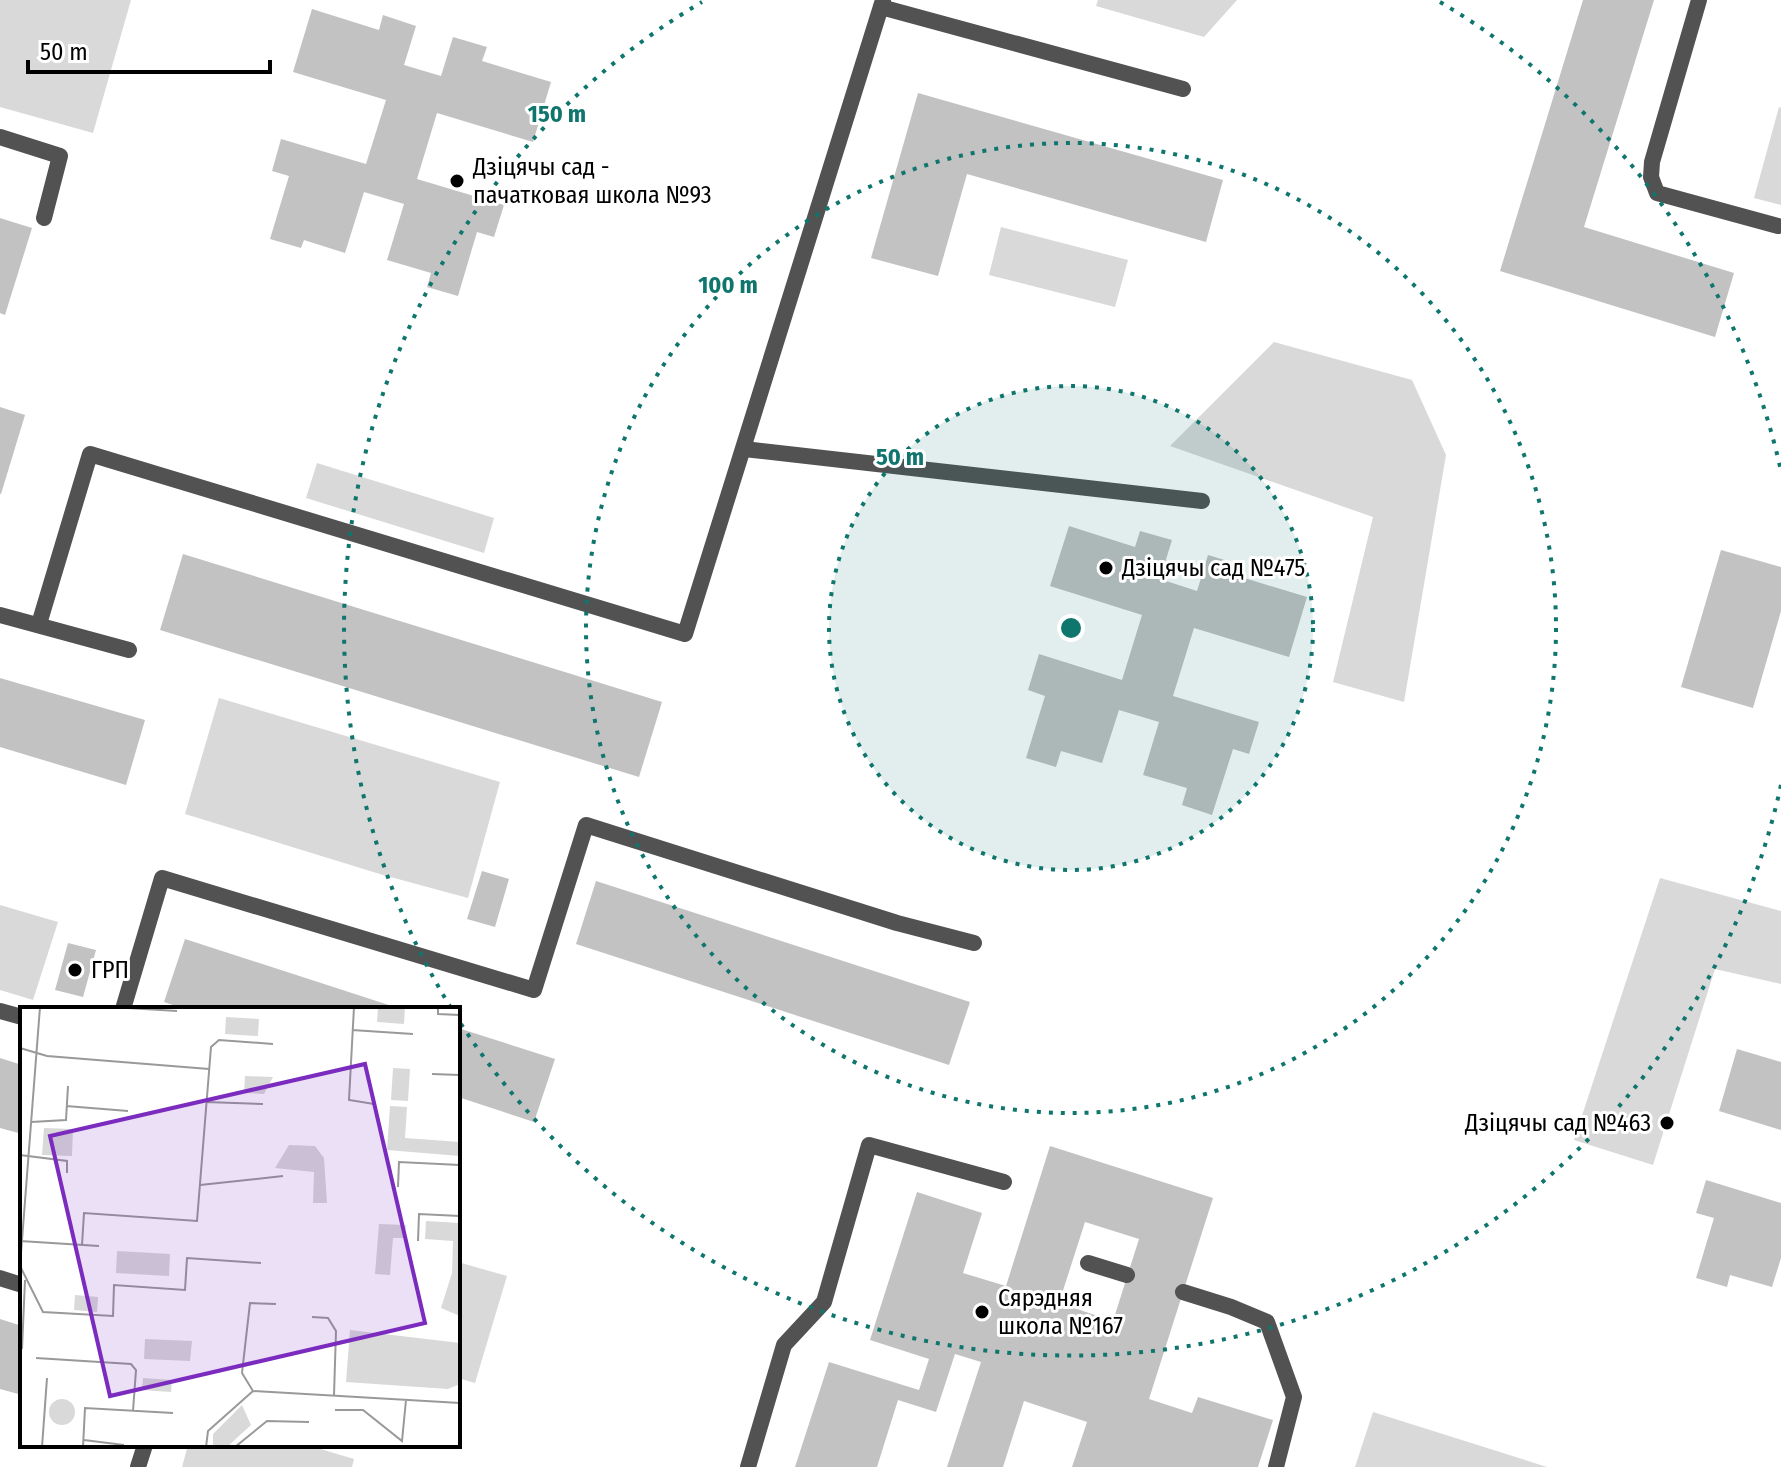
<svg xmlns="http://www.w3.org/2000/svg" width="1781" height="1467" viewBox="0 0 1781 1467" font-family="'Fira Sans Condensed',sans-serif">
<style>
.green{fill:#d9d9d9}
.building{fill:#c2c2c2;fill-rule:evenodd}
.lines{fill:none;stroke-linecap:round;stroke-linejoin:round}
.service{stroke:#525252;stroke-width:16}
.ring{fill:none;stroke:#0f766e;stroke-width:4;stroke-dasharray:4 8}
.poi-dot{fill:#000;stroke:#fff;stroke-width:3}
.labels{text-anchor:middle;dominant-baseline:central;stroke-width:6;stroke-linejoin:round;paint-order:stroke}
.poi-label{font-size:24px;fill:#000;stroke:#fff;text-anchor:start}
.inset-road{fill:none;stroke:#999;stroke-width:2}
.view{fill:#7b2cbf;fill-opacity:0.15;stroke:#7b2cbf;stroke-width:4}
.inset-edge{fill:none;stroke:#000;stroke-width:4}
.centre{fill:#0f766e;stroke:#fff;stroke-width:4}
.ring-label{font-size:24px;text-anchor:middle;font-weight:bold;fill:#0f766e;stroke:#fff;stroke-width:6;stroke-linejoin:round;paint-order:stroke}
</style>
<rect width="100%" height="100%" fill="#fff"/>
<g class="green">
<polygon points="0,0 131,0 93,133 0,107"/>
<polygon points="1098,0 1237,0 1204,37 1096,6"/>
<polygon points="1779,107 1781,108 1781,205 1754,198"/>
<polygon points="1001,227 1128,260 1115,307 989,275"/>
<polygon points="1274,342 1412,380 1446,455 1404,702 1333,682 1373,517 1170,446"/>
<polygon points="317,463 494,518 484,553 306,498"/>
<polygon points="219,698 500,782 468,898 383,875 185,814"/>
<polygon points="1660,878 1781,911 1781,984 1715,969 1653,1165 1574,1140"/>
<polygon points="0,905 58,922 33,1000 0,990"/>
<polygon points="458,1262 507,1276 475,1383 458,1378"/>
<polygon points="1373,1412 1547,1467 1355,1467"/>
<polygon points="188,1445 307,1445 354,1459 352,1467 182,1467"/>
</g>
<g class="building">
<polygon points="1583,0 1654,0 1584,227 1734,273 1715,337 1500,271"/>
<polygon points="312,9 379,30 383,15 416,26 404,65 441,76 453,37 487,47 482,61 551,82 533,142 437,113 417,179 504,205 494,237 477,232 458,296 427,287 431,273 387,260 404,204 364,192 345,253 304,240 301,248 270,239 289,176 272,171 281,139 366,164 386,100 293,72"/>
<polygon points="918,93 1223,180 1206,242 967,174 938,276 871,258"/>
<polygon points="0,218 32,228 5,315 0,313"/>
<polygon points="0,407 25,415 1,494 0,494"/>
<polygon points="1069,526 1135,547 1140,531 1172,540 1160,579 1197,591 1208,555 1244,566 1241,577 1307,597 1289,657 1194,628 1173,696 1259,722 1249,754 1233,749 1212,815 1182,805 1187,788 1143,775 1159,722 1119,710 1102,763 1061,751 1056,767 1026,758 1045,696 1028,690 1039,654 1122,680 1142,615 1050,586"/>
<polygon points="1721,550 1781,567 1781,611 1753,708 1681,687"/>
<polygon points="183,554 662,702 639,777 160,630"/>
<polygon points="0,678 145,720 126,785 0,747"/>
<polygon points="482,871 509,879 495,927 467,919"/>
<polygon points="596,881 970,1002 949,1065 576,944"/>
<polygon points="185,939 398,1008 398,1009 185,1009 164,1002"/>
<polygon points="68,943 96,950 83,997 55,990"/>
<polygon points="458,1028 555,1059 534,1122 458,1097"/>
<polygon points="1737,1049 1781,1062 1781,1130 1719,1111"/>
<polygon points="0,1058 22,1065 22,1134 0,1128"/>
<path d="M1050,1146L1213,1198L1149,1399L1192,1413L1198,1397L1273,1420L1258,1467H1072L1087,1422L1024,1401L1003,1467H947L981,1362L955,1354L936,1412L898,1400L877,1467H795L829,1362L919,1390L929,1359L870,1340L917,1192L982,1213L963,1273L1006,1286ZM1085,1222L1139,1239L1113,1321L1059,1303Z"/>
<polygon points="1706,1180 1781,1203 1781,1258 1772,1287 1730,1275 1727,1287 1696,1278 1714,1218 1696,1213"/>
<polygon points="0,1319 22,1326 22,1395 0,1389"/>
</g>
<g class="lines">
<g class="service">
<polyline points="1699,0 1652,162 1651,177 1657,193 1778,226"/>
<polyline points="881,7 1183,89"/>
<polyline points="0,137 60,156 44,218"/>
<polyline points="744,449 1202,501"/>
<polyline points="0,615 129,650"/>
<polyline points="39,624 90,454 685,634 883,0"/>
<polyline points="123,1009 162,878 534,990 586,825 897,923 974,943"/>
<polyline points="0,1011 22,1017"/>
<polyline points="1088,1263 1127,1275"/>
<polyline points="0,1278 22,1285"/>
<polyline points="1183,1292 1231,1307 1267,1322 1294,1397 1276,1467"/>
<polyline points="138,1467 145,1445"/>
<polyline points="748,1467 784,1345 824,1302 869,1145 1004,1182"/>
</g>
</g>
<circle cx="1071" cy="628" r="242" fill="#0f766e" fill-opacity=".12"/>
<g class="ring">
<circle cx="1071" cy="628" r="242"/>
<circle cx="1071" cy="628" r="485"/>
<path d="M1781 785A727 727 0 0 1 461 1024M451 1008A727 727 0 0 1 702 2M1440 2A727 727 0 0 1 1781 471"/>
</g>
<g class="poi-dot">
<circle cx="457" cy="181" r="8"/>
<circle cx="1106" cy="568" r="8"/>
<circle cx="75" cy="970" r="8"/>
<circle cx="1667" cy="1123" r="8"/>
<circle cx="982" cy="1312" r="8"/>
</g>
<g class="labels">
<g class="poi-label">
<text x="473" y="167">Дзіцячы сад -<tspan x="473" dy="28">пачатковая школа №93</tspan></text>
<text x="1122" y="568">Дзіцячы сад №475</text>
<text x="91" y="970">ГРП</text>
<text x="1651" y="1123" text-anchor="end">Дзіцячы сад №463</text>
<text x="998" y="1298">Сярэдняя<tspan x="998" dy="28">школа №167</tspan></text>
</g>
</g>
<g transform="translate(20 1007)">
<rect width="440" height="440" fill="#fff"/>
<path d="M358,0H385L384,17L357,15ZM206,10L239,12L238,29L205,27ZM373,61L390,62L388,94L371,93ZM225,69L253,70L244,87L224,86ZM370,99L387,100L385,131L440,135V149L367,143ZM24,121L53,122L52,149L22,148ZM269,138L295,139L304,151L307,196H293L294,165L255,161ZM406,214L440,216V309L421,301L432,266L433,234L405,232ZM359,217L386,218L385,231H373L370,268L355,267ZM97,244L150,247L149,269L96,266ZM55,288L78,290L77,305L54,303ZM330,323L440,336V377L428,382L326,375ZM125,332L172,334L170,354L124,352ZM123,371L152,373L151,385L122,383ZM29 405a13 13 0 1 1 26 0a13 13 0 1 1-26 0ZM222,398L231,418L207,440H193V427Z" fill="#d9d9d9"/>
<path class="inset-road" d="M20,0L0,259L23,305L93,309L94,278L165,283L167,251L241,256M91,0L157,4M334,0L329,93L354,97M418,0V7L440,8M332,23L393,27M0,41L27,49L189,62M412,67L440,68M186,95L243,97M46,99L108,104M11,115L46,113L48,79M0,148L47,154V166M180,178L263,169M378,180L379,155L440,158M0,234L79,239M398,234L399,207L440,209M62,238L64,206L177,214L191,40L199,33L253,37M292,310L308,311L316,324L314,388M2,342L5,273M16,351L111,357L116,363L113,404M233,384L222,366L230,296L256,297M315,403H343L382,434L386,393M64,433L104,438M22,440L27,371M63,440L65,401L153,406M186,440L188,424L233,384L440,396M215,440L247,414L289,415"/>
<path class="view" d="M345,57L405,316L90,389L30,129Z"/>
<rect width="440" height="440" class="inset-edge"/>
</g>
<circle cx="1071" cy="628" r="12" class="centre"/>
<g class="ring-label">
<text x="557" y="122">150 m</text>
<text x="728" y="293">100 m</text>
<text x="900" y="465">50 m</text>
</g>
<path d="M28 60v12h242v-12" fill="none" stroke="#000000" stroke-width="4"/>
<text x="40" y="60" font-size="24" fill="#000000" stroke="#ffffff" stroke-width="6" paint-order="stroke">50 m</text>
</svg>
